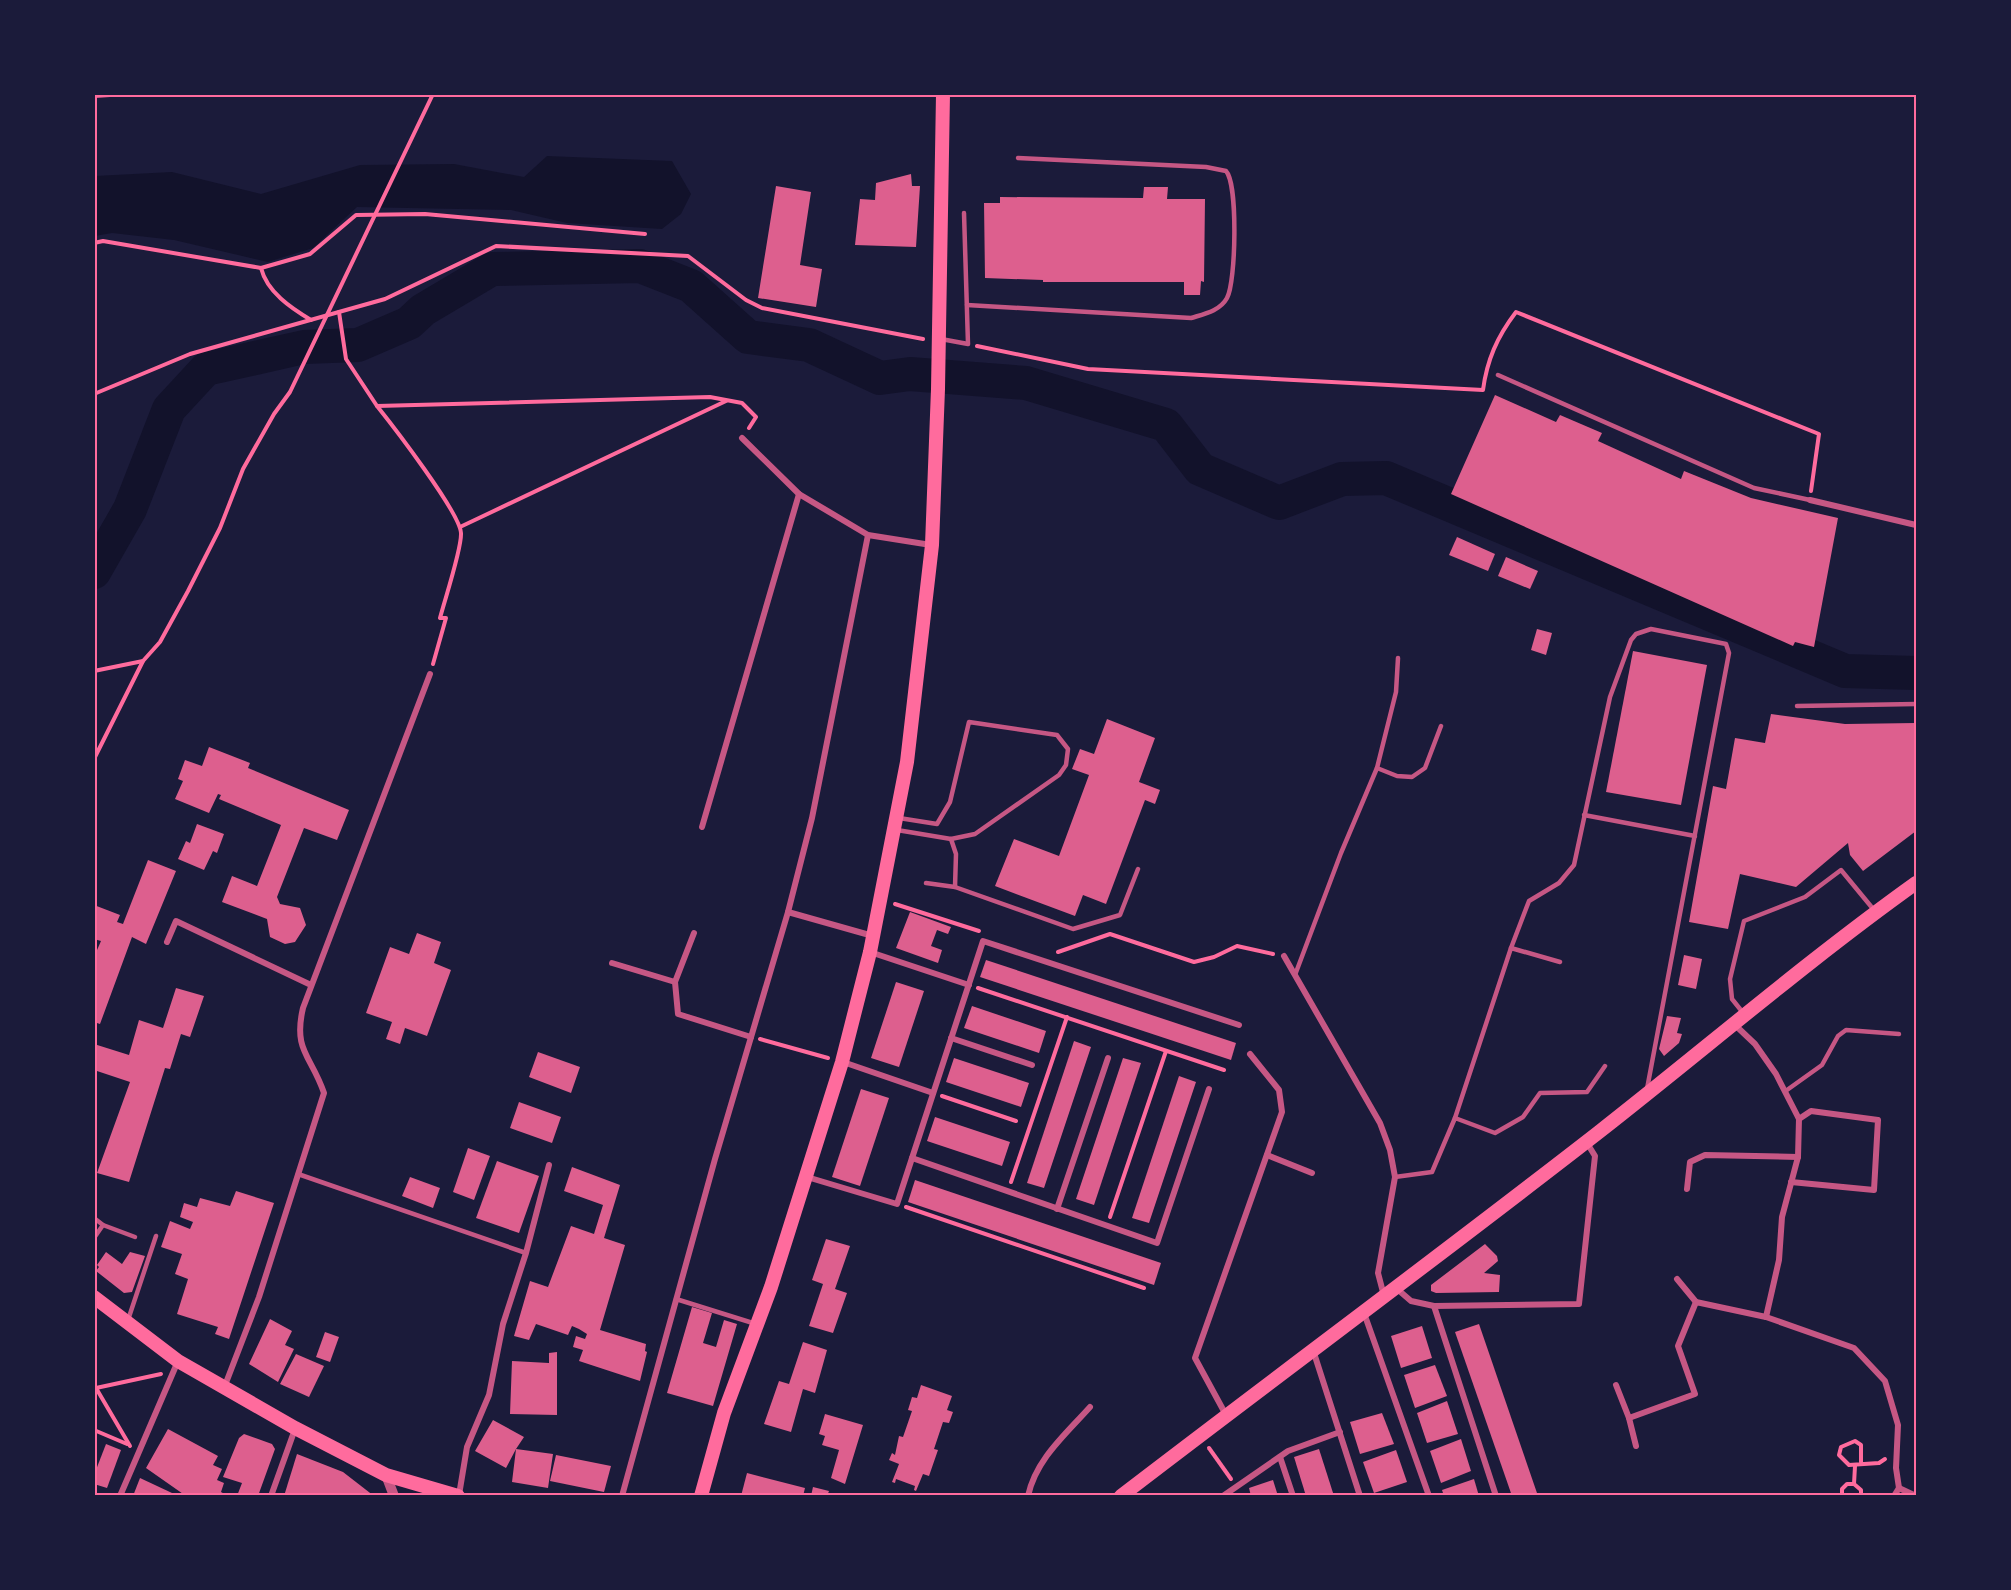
<svg xmlns="http://www.w3.org/2000/svg" width="2011" height="1590" viewBox="0 0 2011 1590" font-family="Arial,sans-serif">
<style>
.water{fill:#12122b}
.lines{fill:none;stroke-linecap:round;stroke-linejoin:round}
.river{stroke:#12122b;stroke-width:34}
.building{fill:#dd5f8e}
.path{stroke:#ff6b9d;stroke-width:4}
.service{stroke:#c65784;stroke-width:4.5}
.minor{stroke:#c65784;stroke-width:6}
.tertiary{stroke:#c65784;stroke-width:10}
.primary{stroke:#ff6b9d;stroke-width:14}
.neatline{fill:none;stroke:#ff6b9d;stroke-width:2}
</style>
<rect width="100%" height="100%" fill="#1b1b3a"/>
<polygon class="water" points="547,156 672,161 691,194 681,214 662,229 567,223 511,210 357,207 313,248 268,262 174,240 112,233 95,236 95,176 172,172 261,194 360,165 454,164 524,177"/>
<g class="lines">
<polyline class="river" points="94,572 130,509 169,409 206,369 304,347 358,345 409,323 423,310 492,269 640,266 691,286 748,337 809,345 880,378 910,374 1026,383 1166,425 1200,469 1279,503 1342,479 1386,478 1845,671 1916,673"/>
</g>
<g class="building">
<polygon points="911,174 912,186 920,186 916,247 855,245 860,199 875,200 876,183"/>
<polygon points="776,186 811,192 800,265 822,269 816,307 758,298"/>
<polygon points="1144,187 1168,187 1167,199 1205,199 1204,282 1201,281 1200,295 1184,295 1184,282 1043,282 1043,280 985,278 984,203 1000,203 1000,197 1143,198"/>
<polygon points="1495,395 1556,422 1560,415 1602,433 1598,441 1681,479 1684,471 1751,498 1838,518 1814,647 1795,642 1793,646 1451,494"/>
<polygon points="1457,537 1495,554 1488,571 1449,555"/>
<polygon points="1506,557 1538,571 1530,589 1498,576"/>
<polygon points="1537,629 1552,633 1546,655 1531,650"/>
<polygon points="1633,651 1707,665 1681,805 1606,792"/>
<polygon points="1771,714 1845,724 1916,723 1916,831 1863,871 1850,855 1848,843 1796,887 1740,874 1728,929 1689,922 1713,786 1726,789 1735,738 1765,743"/>
<polygon points="1107,719 1155,738 1139,782 1160,790 1155,804 1145,800 1106,904 1083,895 1075,916 995,886 1014,839 1059,856 1089,775 1072,769 1080,749 1094,754"/>
<polygon points="209,747 250,763 248,768 349,810 337,840 304,828 277,897 280,904 300,908 306,925 295,942 285,944 270,937 267,919 222,902 232,876 257,886 281,825 219,799 221,795 218,794 209,813 175,799 183,781 178,779 185,760 202,766"/>
<polygon points="197,824 224,834 217,853 213,851 204,870 178,859 186,841 190,843"/>
<polygon points="148,860 176,871 146,944 132,937 100,1024 94,1022 94,957 101,941 94,939 94,905 120,915 117,922 123,924"/>
<polygon points="910,912 951,927 948,934 937,930 931,946 942,950 938,963 896,948"/>
<polygon points="417,933 441,942 434,963 451,970 427,1036 405,1028 400,1044 386,1039 392,1022 366,1013 390,947 409,954"/>
<polygon points="1684,955 1702,959 1696,989 1678,985"/>
<polygon points="986,960 1236,1043 1231,1060 980,977"/>
<polygon points="896,982 924,991 899,1067 871,1058"/>
<polygon points="176,988 204,996 190,1037 181,1034 170,1069 165,1068 129,1182 97,1173 130,1082 94,1070 94,1044 129,1055 139,1020 163,1028"/>
<polygon points="972,1006 1046,1031 1039,1053 964,1028"/>
<polygon points="1667,1016 1681,1018 1677,1033 1682,1034 1679,1043 1664,1056 1659,1049"/>
<polygon points="1074,1041 1091,1047 1044,1188 1027,1183"/>
<polygon points="538,1052 580,1067 571,1093 529,1077"/>
<polygon points="954,1058 1029,1083 1021,1107 946,1082"/>
<polygon points="1123,1058 1141,1063 1094,1205 1076,1199"/>
<polygon points="1179,1076 1196,1082 1149,1223 1132,1218"/>
<polygon points="861,1089 889,1098 860,1186 832,1177"/>
<polygon points="519,1102 561,1117 552,1143 510,1128"/>
<polygon points="935,1117 1010,1142 1002,1166 927,1141"/>
<polygon points="468,1148 490,1156 474,1200 453,1192"/>
<polygon points="497,1161 539,1176 519,1233 476,1218"/>
<polygon points="572,1167 620,1185 604,1238 625,1245 600,1330 646,1344 645,1351 647,1352 640,1381 579,1361 583,1350 573,1347 576,1336 585,1339 587,1334 579,1329 572,1326 568,1335 536,1324 529,1340 514,1336 530,1281 548,1287 571,1226 594,1234 603,1205 564,1191"/>
<polygon points="410,1177 440,1188 433,1208 402,1196"/>
<polygon points="915,1180 1161,1263 1154,1285 908,1202"/>
<polygon points="236,1191 274,1203 229,1339 215,1334 218,1327 177,1314 188,1279 175,1274 182,1254 161,1247 170,1221 190,1229 193,1222 180,1217 184,1203 197,1207 200,1198 230,1206"/>
<polygon points="826,1239 850,1246 835,1289 847,1293 833,1333 809,1326 823,1284 812,1280"/>
<polygon points="1485,1244 1497,1256 1498,1261 1484,1273 1500,1275 1499,1292 1436,1293 1431,1291 1431,1285"/>
<polygon points="106,1252 122,1264 130,1252 145,1256 132,1292 124,1293 96,1271 99,1267 97,1265"/>
<polygon points="692,1307 712,1313 703,1343 716,1347 724,1320 737,1324 713,1406 667,1393"/>
<polygon points="270,1319 292,1331 285,1345 294,1349 278,1382 249,1364"/>
<polygon points="1479,1324 1538,1496 1512,1496 1455,1332"/>
<polygon points="1422,1326 1432,1358 1401,1368 1391,1336"/>
<polygon points="325,1332 339,1337 330,1362 316,1357"/>
<polygon points="803,1342 827,1350 815,1393 803,1389 791,1432 764,1424 779,1381 789,1384"/>
<polygon points="557,1352 557,1415 510,1414 512,1361 549,1363 549,1353"/>
<polygon points="296,1354 324,1366 309,1397 280,1384"/>
<polygon points="1435,1365 1447,1396 1415,1408 1404,1375"/>
<polygon points="921,1385 952,1396 947,1410 953,1412 949,1423 943,1422 934,1449 938,1450 929,1476 923,1474 916,1491 914,1490 915,1486 896,1479 895,1483 892,1482 899,1464 889,1460 892,1453 895,1455 899,1436 903,1437 912,1411 908,1410 912,1397 917,1398"/>
<polygon points="1447,1401 1458,1434 1427,1443 1417,1413"/>
<polygon points="1382,1413 1394,1444 1360,1454 1350,1422"/>
<polygon points="825,1414 863,1425 845,1484 831,1478 839,1450 822,1445 825,1436 819,1434"/>
<polygon points="493,1420 524,1437 516,1449 553,1454 548,1488 512,1482 516,1449 506,1468 475,1451"/>
<polygon points="168,1429 218,1456 213,1465 222,1469 217,1480 224,1483 221,1492 228,1496 186,1496 146,1468"/>
<polygon points="244,1434 272,1444 275,1449 258,1496 237,1496 242,1483 223,1477 239,1438"/>
<polygon points="1461,1439 1471,1471 1441,1483 1430,1451"/>
<polygon points="106,1444 121,1450 107,1488 94,1484 94,1475"/>
<polygon points="1319,1449 1334,1496 1306,1496 1294,1457"/>
<polygon points="1396,1450 1407,1482 1374,1493 1363,1462"/>
<polygon points="297,1454 343,1472 374,1496 284,1496"/>
<polygon points="556,1455 611,1466 604,1492 550,1481"/>
<polygon points="747,1473 805,1488 803,1496 741,1496"/>
<polygon points="140,1478 172,1493 171,1496 133,1496"/>
<polygon points="1474,1479 1479,1496 1444,1496 1442,1490"/>
<polygon points="1273,1480 1278,1496 1251,1496 1249,1488"/>
<polygon points="813,1487 829,1491 827,1496 811,1496"/>
</g>
<g class="lines">
<g class="path">
<polyline points="94,96 126,94"/>
<polyline points="94,243 103,241 261,268 310,254 356,215 425,214 645,234"/>
<path d="M261,268C267,292 291,308 311,320"/>
<polyline points="339,312 346,359 377,406 710,397 742,403 756,417 749,428"/>
<path d="M977,346L1088,369L1483,390C1487,360 1497,337 1516,312L1819,434L1811,491"/>
<polyline points="94,394 190,354 385,299 496,246 688,256 746,300 762,308 923,339"/>
<path d="M377,406C393,426 460,513 461,533C462,548 445,599 440,618H446L433,664"/>
<polyline points="460,527 726,401"/>
<polyline points="94,671 143,661"/>
<polyline points="94,759 143,661 160,642 188,591 220,528 243,469 274,414 290,392 433,94"/>
<polyline points="895,904 979,931"/>
<polyline points="1058,952 1110,934 1194,962 1214,957 1237,946 1273,954"/>
<polyline points="978,988 1224,1070"/>
<polyline points="760,1039 828,1058"/>
<polyline points="942,1096 1016,1121"/>
<polyline points="1011,1182 1067,1017"/>
<polyline points="906,1207 1144,1288"/>
<polyline points="1110,1217 1166,1051"/>
<polyline points="94,1430 127,1444"/>
<polyline points="130,1446 96,1388 161,1374"/>
<polyline points="1209,1448 1231,1479"/>
<polyline points="1861,1462 1861,1445 1855,1441 1841,1447 1839,1455 1849,1465 1879,1463 1885,1459"/>
<polyline points="1854,1484 1855,1466"/>
<polyline points="1854,1484 1861,1490 1861,1496"/>
<polyline points="1842,1496 1842,1489 1847,1484 1854,1484"/>
</g>
<g class="service">
<path d="M967,305L1191,318C1204,314 1220,311 1227,298C1236,282 1238,184 1226,171L1206,167L1018,158"/>
<polyline points="941,339 968,344 964,213"/>
<polyline points="1498,375 1754,488 1810,500"/>
<polyline points="1797,706 1916,704"/>
<polyline points="1377,768 1397,776 1412,777 1425,768 1441,726"/>
<polyline points="1584,815 1695,836"/>
<polyline points="897,830 951,839 975,834 1059,775 1066,765 1068,749 1057,735 969,722 950,802 937,824 899,818"/>
<polyline points="951,839 956,854 955,887"/>
<polyline points="926,883 955,887 1073,929 1120,915 1138,869"/>
<polyline points="1511,948 1529,901 1559,883 1574,865 1610,697 1631,640 1636,634 1651,629 1726,644 1729,653 1647,1089"/>
<polyline points="1295,975 1341,853 1377,768 1396,692 1398,658"/>
<polyline points="1744,1014 1732,999 1730,979 1744,921 1805,897 1841,870 1874,910"/>
<polyline points="1787,1090 1822,1065 1838,1036 1846,1030 1899,1034"/>
<polyline points="1455,1118 1511,948 1560,962"/>
<polyline points="298,1174 526,1253"/>
<polyline points="1395,1177 1432,1172 1455,1118 1495,1133 1523,1117 1540,1093 1587,1092 1605,1066"/>
<polyline points="94,1218 103,1225 135,1237"/>
<polyline points="94,1238 103,1225"/>
<polyline points="676,1299 756,1324"/>
<polyline points="128,1320 156,1236"/>
</g>
<g class="minor">
<polyline points="742,438 799,494"/>
<polyline points="1810,500 1916,525"/>
<polyline points="702,827 799,494 868,535 931,545"/>
<polyline points="788,912 873,936"/>
<polyline points="694,933 675,982 678,1014 751,1037"/>
<polyline points="167,942 176,921 311,985"/>
<polyline points="870,952 969,985"/>
<polyline points="1284,956 1380,1123 1390,1150 1395,1177 1378,1273 1384,1296"/>
<polyline points="612,963 675,982"/>
<polyline points="1735,1025 1755,1044 1776,1074 1799,1119 1798,1157 1782,1217 1779,1260 1766,1317"/>
<polyline points="951,1038 1032,1065"/>
<polyline points="843,1062 933,1093"/>
<polyline points="1267,1155 1312,1173"/>
<polyline points="912,1158 1157,1243 1209,1089"/>
<polyline points="807,1177 897,1204 983,941 1239,1025"/>
<polyline points="1791,1182 1874,1190 1878,1120 1811,1111 1799,1119"/>
<polyline points="1687,1189 1690,1162 1705,1155 1798,1157"/>
<polyline points="1057,1209 1108,1058"/>
<polyline points="1677,1279 1696,1302"/>
<polyline points="1396,1288 1411,1301 1434,1306 1579,1304 1595,1156 1587,1143"/>
<polyline points="1434,1306 1496,1496"/>
<polyline points="1364,1313 1429,1496"/>
<polyline points="1313,1350 1360,1496"/>
<polyline points="1616,1385 1629,1418 1636,1446"/>
<path d="M224,1388L259,1297L324,1093C311,1055 293,1051 303,1008L430,674"/>
<polyline points="1226,1415 1195,1358 1282,1112 1279,1090 1250,1054"/>
<polyline points="1629,1418 1695,1394 1678,1346 1696,1302 1766,1317 1854,1348 1885,1381 1898,1425 1896,1468 1899,1488"/>
<polyline points="1280,1457 1293,1496"/>
<polyline points="1899,1488 1916,1496"/>
<polyline points="459,1495 467,1447 489,1395 503,1324 526,1253 549,1165"/>
<polyline points="120,1496 178,1361"/>
<polyline points="271,1496 295,1429"/>
<polyline points="622,1496 715,1159 788,912 812,818 868,535"/>
<path d="M1028,1496C1036,1459 1066,1434 1090,1407"/>
<polyline points="1223,1496 1288,1451 1340,1432"/>
<polyline points="1894,1496 1899,1488"/>
</g>
<polyline class="tertiary" points="386,1475 394,1496"/>
<g class="primary">
<polyline points="94,1297 178,1361 295,1428 386,1475 458,1496"/>
<polyline points="701,1496 724,1413 771,1287 842,1062 870,952 907,762 932,545 938,389 943,94"/>
<path d="M1121,1496C1280,1374 1441,1255 1599,1132C1705,1049 1807,961 1916,883"/>
</g>
</g>
<rect width="2011" height="1590" fill="none" stroke="#1b1b3a" stroke-width="192"/>
<rect x="96" y="96" width="1819" height="1398" class="neatline"/>
</svg>
